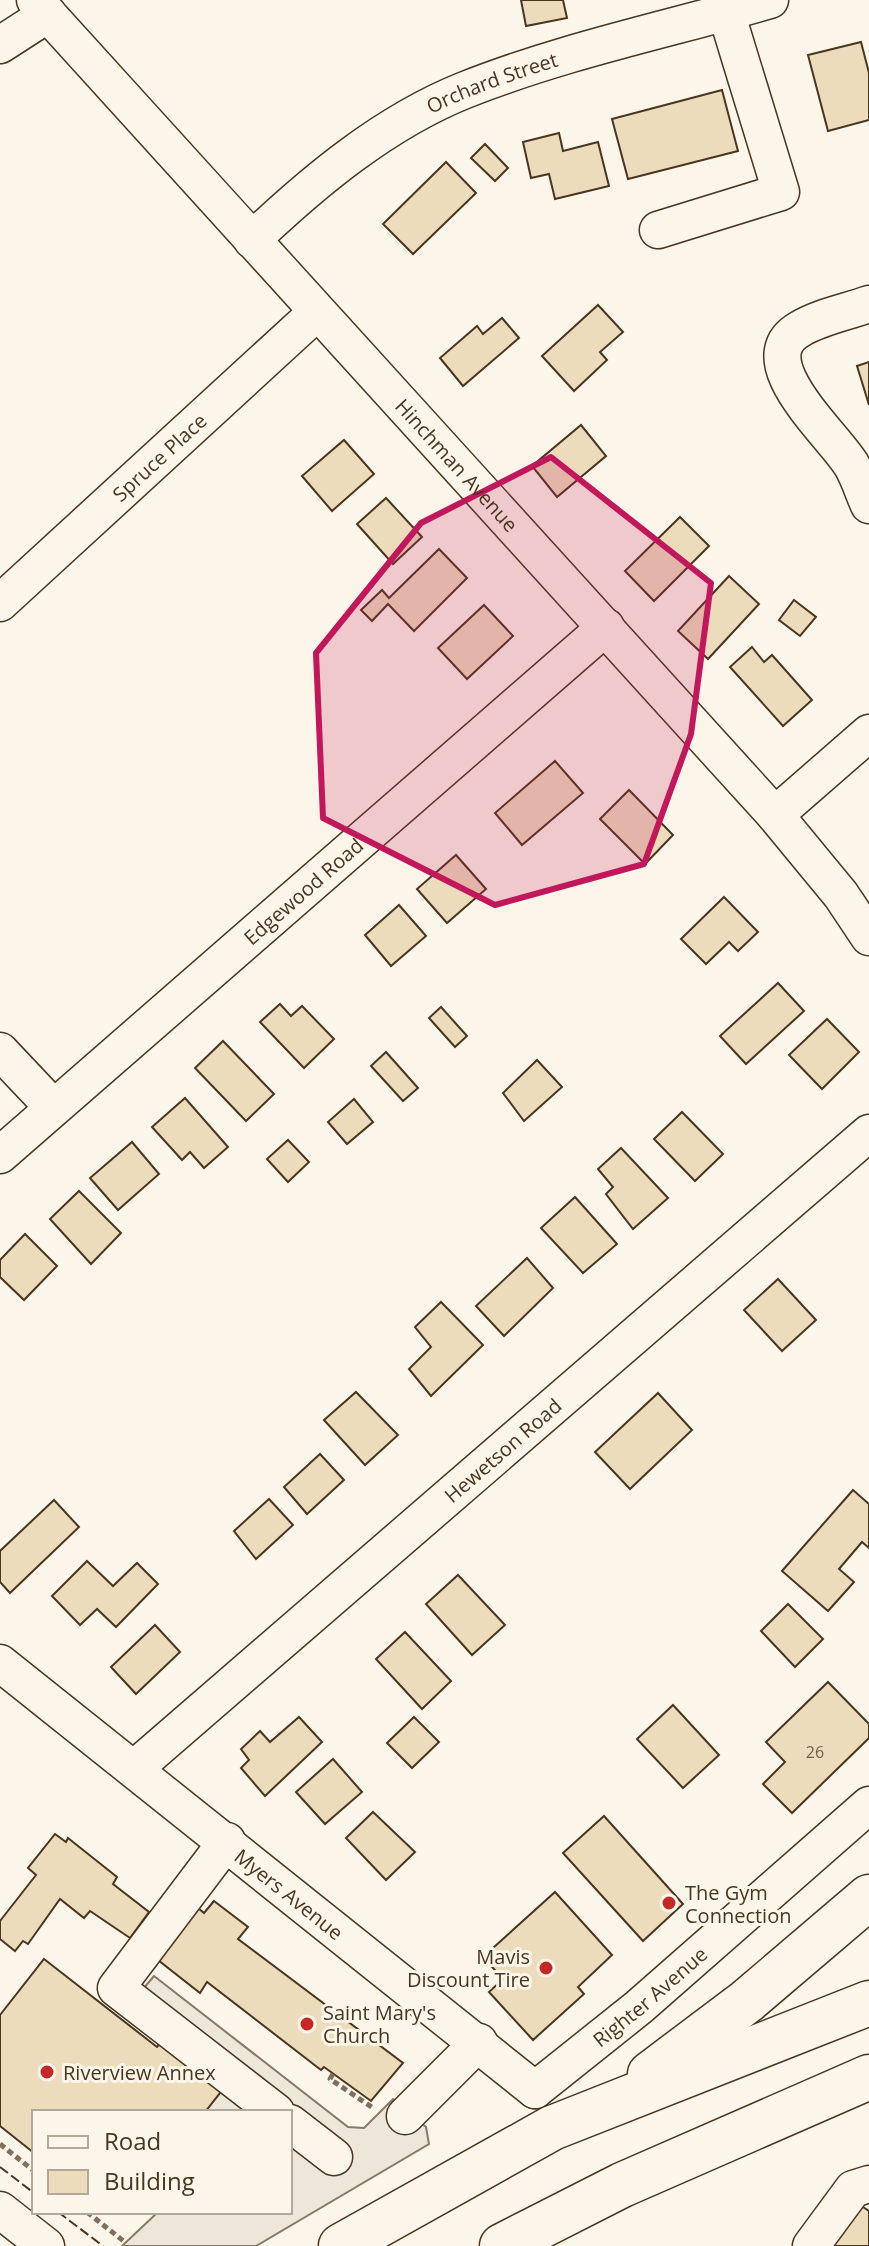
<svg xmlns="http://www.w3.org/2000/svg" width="869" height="2246" viewBox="0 0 869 2246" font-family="'Open Sans',sans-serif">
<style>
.parking{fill:#ede7d9;stroke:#887966;stroke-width:2}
.building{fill:#ecdcbc;stroke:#4a3520;stroke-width:2}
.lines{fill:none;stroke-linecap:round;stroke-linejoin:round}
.minor-casing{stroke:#4a3520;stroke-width:39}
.highway-casing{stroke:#4a3520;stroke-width:47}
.path{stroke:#7f6f5c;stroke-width:5;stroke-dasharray:6 4;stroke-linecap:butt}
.minor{stroke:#fbf6e9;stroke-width:36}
.highway{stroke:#fbf6e9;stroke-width:44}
.fence{stroke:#4a3520;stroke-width:2;stroke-dasharray:10 4;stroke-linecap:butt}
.marked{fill:#c2185b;fill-opacity:0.2;stroke:#c2185b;stroke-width:6;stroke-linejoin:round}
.poi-dot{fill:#c62828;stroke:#fbf6e9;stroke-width:3}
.labels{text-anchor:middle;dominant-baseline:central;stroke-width:6;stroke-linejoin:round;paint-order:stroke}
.number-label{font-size:16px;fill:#725f47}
.street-label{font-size:20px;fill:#4a3520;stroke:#fbf6e9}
.poi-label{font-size:20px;fill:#4a3520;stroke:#fbf6e9;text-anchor:start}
</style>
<rect width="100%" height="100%" fill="#fbf6e9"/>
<polygon class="parking" points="154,1976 348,2127 364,2128 393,2099 426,2127 429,2144 256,2246 122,2246 158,2212 290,2212 290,2112 205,2112 227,2084 127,2008"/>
<g class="building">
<polygon points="521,0 563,0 567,18 526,26"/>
<polygon points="861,42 869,73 869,120 828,131 808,55"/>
<polygon points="722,90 738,151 628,179 612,119"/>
<polygon points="559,133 563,151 598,142 609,186 555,199 549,174 531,178 523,142"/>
<polygon points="485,144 508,168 495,181 471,158"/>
<polygon points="446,162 476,193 413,254 383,224"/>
<polygon points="598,305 623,332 600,352 607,360 574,391 542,356"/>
<polygon points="502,318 519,338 463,386 440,358 477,326 483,334"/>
<polygon points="869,362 869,405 857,366"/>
<polygon points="581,425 606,456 557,497 532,466"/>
<polygon points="344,440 374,474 332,511 302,476"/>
<polygon points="386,498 422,537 393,564 357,524"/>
<polygon points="680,517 709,546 654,601 625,571"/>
<polygon points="439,549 467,578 414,631 388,604 372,621 361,610 382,590 389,598"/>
<polygon points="729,576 759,604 708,659 678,631"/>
<polygon points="794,600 816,617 800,636 779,620"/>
<polygon points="484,605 513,636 467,679 438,648"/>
<polygon points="752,647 764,662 772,655 812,700 783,726 730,667"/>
<polygon points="555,761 583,793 522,845 495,813"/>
<polygon points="629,790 673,835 645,864 600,819"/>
<polygon points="456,855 486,889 447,923 417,889"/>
<polygon points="724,897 758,932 738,951 729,942 706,964 681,939"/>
<polygon points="399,905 426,936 391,966 365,935"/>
<polygon points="778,983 804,1011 746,1064 720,1036"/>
<polygon points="280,1004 291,1016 302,1006 334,1039 304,1068 260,1022"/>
<polygon points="441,1007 467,1036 455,1047 429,1018"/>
<polygon points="827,1019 859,1052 822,1089 789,1055"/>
<polygon points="223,1041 274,1094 246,1121 195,1068"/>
<polygon points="386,1052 418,1088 403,1101 371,1066"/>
<polygon points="537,1060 562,1087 524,1121 503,1093"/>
<polygon points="185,1098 228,1147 204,1168 190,1152 182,1160 152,1127"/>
<polygon points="354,1099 373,1122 347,1144 328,1122"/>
<polygon points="682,1112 723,1154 695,1181 654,1139"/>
<polygon points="288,1140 309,1162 288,1182 267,1159"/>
<polygon points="132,1142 159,1174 118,1210 90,1178"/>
<polygon points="621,1148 668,1198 633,1229 606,1194 613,1187 598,1169"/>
<polygon points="79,1191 121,1233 91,1264 50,1219"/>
<polygon points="575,1197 617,1244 583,1273 541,1228"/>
<polygon points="25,1234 57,1266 24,1300 0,1277 0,1260"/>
<polygon points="527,1258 553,1288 504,1336 476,1306"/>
<polygon points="778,1279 816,1320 782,1351 744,1310"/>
<polygon points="441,1302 483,1345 431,1396 409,1369 431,1347 415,1327"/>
<polygon points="356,1392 398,1435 365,1465 324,1420"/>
<polygon points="658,1393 692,1430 630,1489 595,1452"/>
<polygon points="320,1454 344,1480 307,1514 284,1487"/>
<polygon points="853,1490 869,1504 869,1548 862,1542 839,1569 854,1582 828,1611 782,1571"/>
<polygon points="269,1499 293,1525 256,1559 234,1531"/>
<polygon points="54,1500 79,1527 10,1593 0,1582 0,1551"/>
<polygon points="87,1561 113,1586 137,1563 158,1584 116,1627 97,1609 80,1625 52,1596"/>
<polygon points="458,1575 505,1625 472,1655 426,1604"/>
<polygon points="788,1604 823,1639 795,1667 761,1631"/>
<polygon points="155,1625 180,1652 136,1694 111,1667"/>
<polygon points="405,1632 451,1681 422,1709 376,1659"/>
<polygon points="828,1682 869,1724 869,1738 792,1813 763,1784 785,1762 766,1742"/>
<polygon points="673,1705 719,1755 683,1788 637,1739"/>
<polygon points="299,1717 322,1742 265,1796 241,1768 249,1760 241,1749 260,1731 270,1742"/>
<polygon points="414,1717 439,1742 412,1768 387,1743"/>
<polygon points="333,1759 362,1792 325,1824 296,1792"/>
<polygon points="373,1812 415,1852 386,1880 346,1838"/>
<polygon points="604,1816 683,1904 643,1941 563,1853"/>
<polygon points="55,1834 66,1842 68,1838 117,1877 113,1884 149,1912 130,1938 90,1911 84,1918 60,1899 28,1944 23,1941 15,1951 0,1939 0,1921 36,1875 28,1868"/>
<polygon points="555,1892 612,1955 578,1987 584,1994 533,2040 489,1992 503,1979 483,1957"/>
<polygon points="214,1901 248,1927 238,1939 403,2063 371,2101 324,2067 321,2070 207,1982 200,1993 158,1960 198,1908 204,1913"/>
<polygon points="44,1959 157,2047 164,2039 227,2084 205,2112 34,2112 34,2153 0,2126 0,2015"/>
<polygon points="860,2205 869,2211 869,2246 832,2246"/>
</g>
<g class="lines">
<g class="minor-casing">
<g id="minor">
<path id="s1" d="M35,0L775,815L841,895L869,937"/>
<polyline points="0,45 48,14"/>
<polyline points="658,230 781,192 726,12"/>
<path id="s2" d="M252,240C314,181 385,122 465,90C563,51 669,29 770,0"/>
<path d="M869,304C847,312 820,317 800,329C745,360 835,436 852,466C859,478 863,492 869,505"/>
<path id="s3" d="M0,603L317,312"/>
<polyline points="775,815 869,733"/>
<polyline points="0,1051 52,1106"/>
<path id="s4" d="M0,1155L606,627"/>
<path id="s5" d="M0,1663L535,2090"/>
<path id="s6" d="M135,1768L869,1133"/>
<polyline points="227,1841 116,1988 276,2112"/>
<path id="s7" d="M535,2090L639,2007L869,1805"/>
<polyline points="405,2116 479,2042"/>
<polyline points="290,2123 334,2157"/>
<polyline points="0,2210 46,2246"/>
<polyline points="811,2246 853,2189 869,2184"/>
</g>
</g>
<g class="highway-casing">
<g id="highway">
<polyline points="650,2074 747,2001 869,1897"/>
<polyline points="341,2246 552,2128 869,2003"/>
<polyline points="502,2246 622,2185 869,2077"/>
</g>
</g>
<g class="path">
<polyline points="333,2074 330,2079 373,2108"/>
<polyline points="0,2144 34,2171"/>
<polyline points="87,2212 126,2243"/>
</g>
<use href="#minor" class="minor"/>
<use href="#highway" class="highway"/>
<g class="fence">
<polyline points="0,2167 34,2193"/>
<polyline points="58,2212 103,2246"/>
</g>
</g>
<path class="marked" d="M551,457L711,583L691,734L644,864L495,905L323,818L316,653L421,523Z"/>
<g class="poi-dot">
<circle cx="669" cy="1903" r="8"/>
<circle cx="546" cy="1968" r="8"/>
<circle cx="307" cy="2024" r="8"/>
<circle cx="47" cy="2072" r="8"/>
</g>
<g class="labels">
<g class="number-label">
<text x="815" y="1752">26</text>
</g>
<g class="street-label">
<text stroke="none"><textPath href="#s2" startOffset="290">Orchard Street</textPath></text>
<text stroke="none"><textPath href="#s3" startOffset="216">Spruce Place</textPath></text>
<text stroke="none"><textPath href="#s1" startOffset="628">Hinchman Avenue</textPath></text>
<text stroke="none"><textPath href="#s4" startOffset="402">Edgewood Road</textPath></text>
<text stroke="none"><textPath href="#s6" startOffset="486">Hewetson Road</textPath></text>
<text stroke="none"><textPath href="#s5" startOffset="370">Myers Avenue</textPath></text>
<text stroke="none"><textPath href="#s7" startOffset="148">Righter Avenue</textPath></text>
</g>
<g class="poi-label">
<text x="685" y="1892">The Gym<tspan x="685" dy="23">Connection</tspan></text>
<text x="530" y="1956" text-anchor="end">Mavis<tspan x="530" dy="23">Discount Tire</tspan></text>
<text x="323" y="2012">Saint Mary's<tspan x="323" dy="23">Church</tspan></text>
<text x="63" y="2072">Riverview Annex</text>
</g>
</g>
<rect x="32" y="2110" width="260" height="104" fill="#fbf6e9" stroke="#b4a999" stroke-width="2"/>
<rect x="48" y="2136" width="40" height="12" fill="#fbf6e9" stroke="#b4a999" stroke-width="2"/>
<text x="104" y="2150" font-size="24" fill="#4a3520">Road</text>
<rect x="48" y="2170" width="40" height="24" fill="#ecdcbc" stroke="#b4a999" stroke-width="2"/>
<text x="104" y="2190" font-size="24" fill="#4a3520">Building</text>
</svg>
